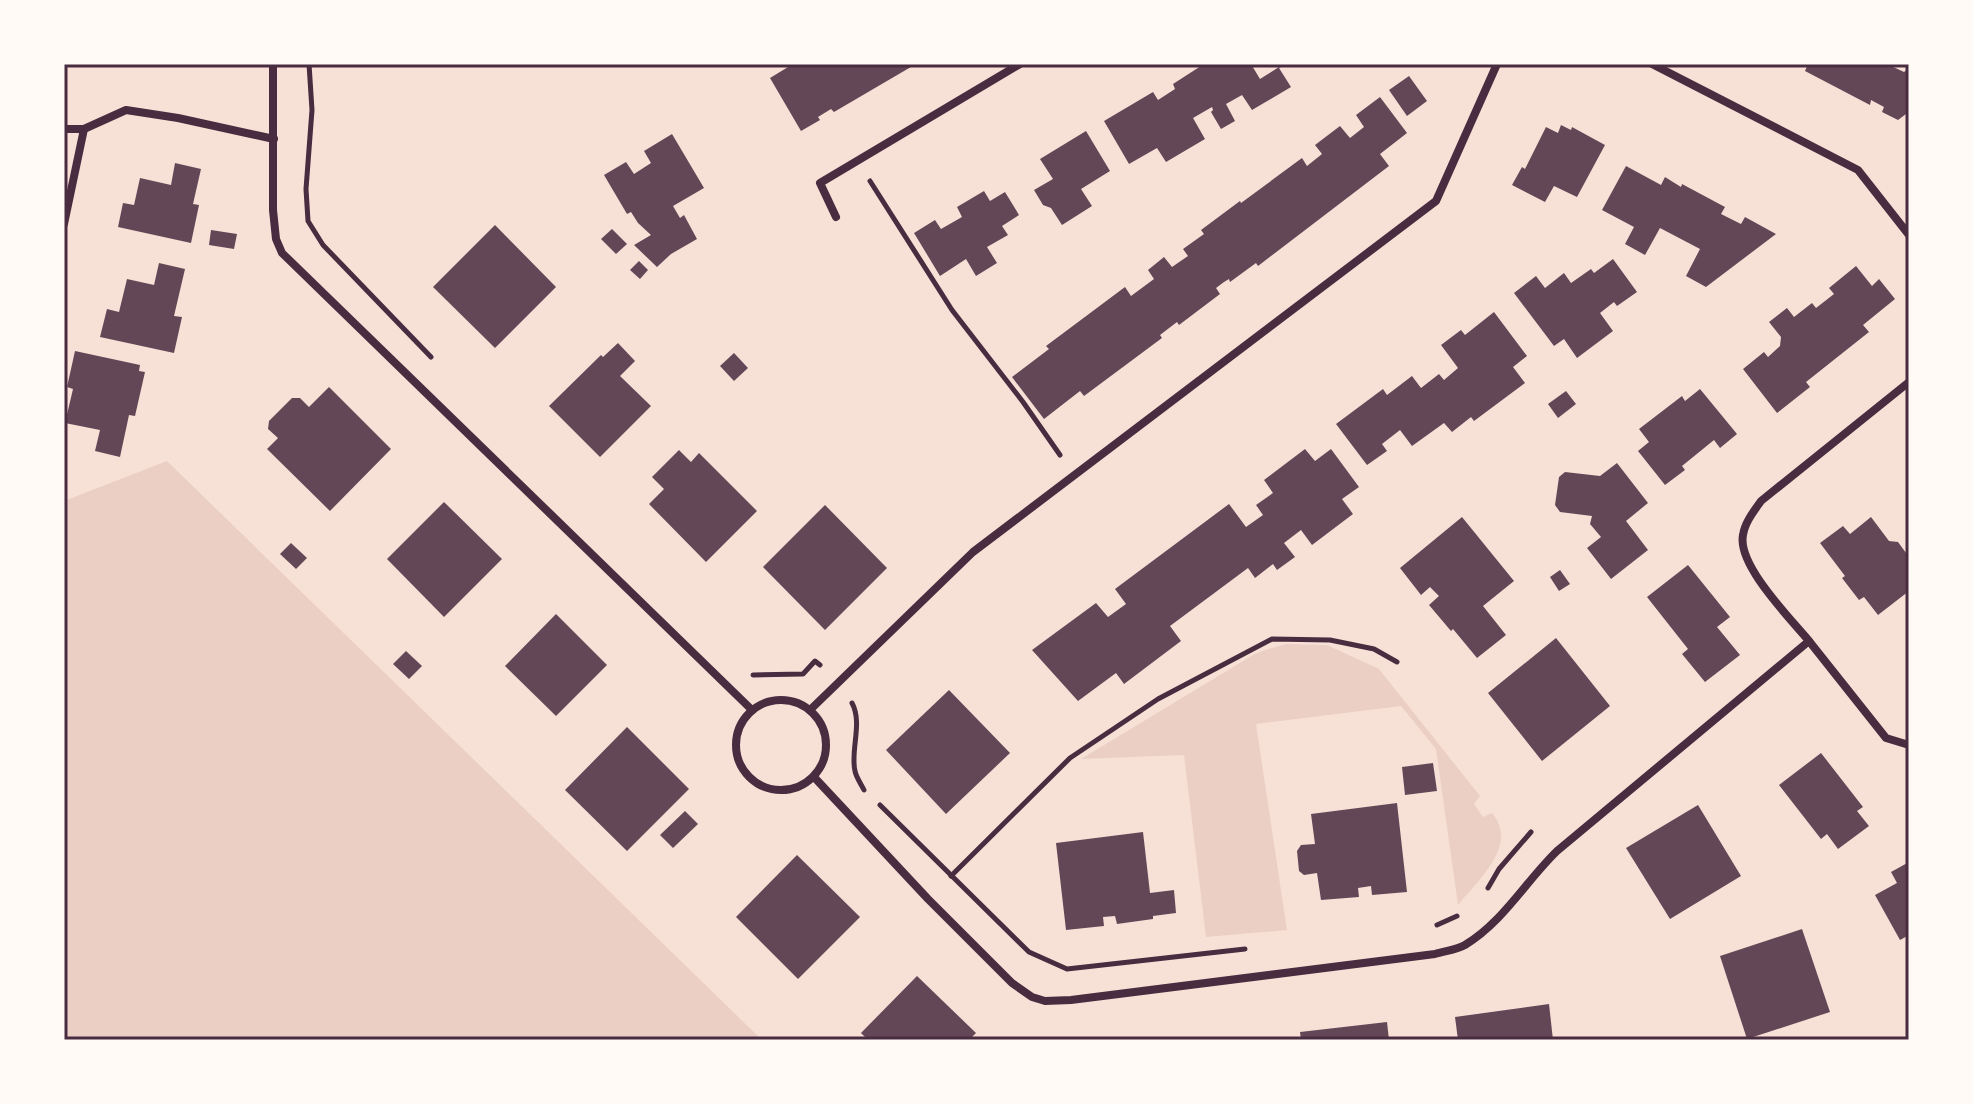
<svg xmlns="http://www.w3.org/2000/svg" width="1973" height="1104" viewBox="0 0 1973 1104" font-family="Merriweather,serif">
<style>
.green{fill:#ebcfc5}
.building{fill:#644757}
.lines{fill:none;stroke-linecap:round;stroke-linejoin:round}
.path{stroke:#4a2c40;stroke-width:5}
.minor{stroke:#4a2c40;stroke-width:8}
.neatline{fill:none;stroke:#4a2c40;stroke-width:3}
</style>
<rect width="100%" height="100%" fill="#f7e1d7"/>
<g class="green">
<polygon points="167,461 762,1040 64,1040 64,501"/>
<path d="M1286,644L1327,645L1379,669L1480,796L1474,804L1483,817L1492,813C1495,817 1498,821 1499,825C1510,853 1474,885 1458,905L1436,749L1401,706L1256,724L1287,930L1206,937L1184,755L1081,759L1253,655L1265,650Z"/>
</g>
<g class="building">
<polygon points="793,64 916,64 834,112 831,109 818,117 820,120 801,131 770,78"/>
<polygon points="1204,64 1251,64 1260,79 1279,67 1277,64 1287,64 1279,68 1291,87 1252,110 1242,95 1226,104 1235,121 1221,129 1211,112 1213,110 1212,107 1193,118 1205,139 1166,162 1157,148 1129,164 1104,121 1153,92 1158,100 1175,89 1173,84"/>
<polygon points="1808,64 1887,64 1904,72 1909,68 1909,119 1906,114 1898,120 1882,112 1884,107 1871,100 1870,105 1805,71"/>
<polygon points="1409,76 1427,101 1407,116 1389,90"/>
<polygon points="1380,97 1407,133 1380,154 1389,166 1258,266 1256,263 1230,282 1229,279 1224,282 1216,288 1220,294 1179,325 1177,322 1160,335 1162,338 1084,396 1080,391 1044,419 1012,377 1049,349 1046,346 1125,287 1131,296 1154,279 1148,270 1164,257 1172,267 1188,256 1183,249 1204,234 1201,230 1240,201 1241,203 1302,158 1307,166 1322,154 1315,145 1340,126 1350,138 1364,127 1356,115"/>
<polygon points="1561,125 1571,130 1572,127 1605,145 1577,197 1554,186 1545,202 1512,185 1522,167 1525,169 1546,127 1558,133"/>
<polygon points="1086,131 1110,171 1081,189 1092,206 1062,225 1051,208 1043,205 1034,190 1053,179 1040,159"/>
<polygon points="672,134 704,188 673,206 680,218 684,215 697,239 671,254 657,267 634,245 651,235 638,223 631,212 627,214 604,175 626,162 634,174 651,163 644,151"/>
<polygon points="175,163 201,169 193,204 199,205 191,243 118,227 123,203 134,205 140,178 171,185"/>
<polygon points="1626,166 1661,185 1665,177 1681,187 1682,184 1725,207 1721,214 1741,224 1745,217 1776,234 1706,287 1686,276 1700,249 1660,228 1645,255 1625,244 1634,227 1602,210"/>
<polygon points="984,191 990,201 1005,192 1019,215 1002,226 1008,235 987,247 997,263 976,276 966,259 940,276 914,233 935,220 941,229 962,217 957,207"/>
<polygon points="495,225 556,287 495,348 433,287"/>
<polygon points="612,229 627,244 616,254 601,239"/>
<polygon points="211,230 237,234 234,249 209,245"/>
<polygon points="1613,259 1637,292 1617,306 1614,302 1600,313 1613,331 1577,358 1564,339 1554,346 1514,293 1536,276 1545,288 1564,273 1571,283 1591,269 1594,273"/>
<polygon points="639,261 648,270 640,279 630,270"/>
<polygon points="159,263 185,269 174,316 182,317 174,353 100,337 107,309 119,312 127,279 154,285"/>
<polygon points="1856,266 1872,286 1879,279 1895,299 1863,325 1869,332 1806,382 1810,387 1777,413 1743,369 1764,352 1768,357 1780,346 1781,337 1769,322 1787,308 1794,317 1812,303 1816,308 1834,294 1829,288"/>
<polygon points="1494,312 1527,356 1513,367 1525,383 1474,421 1471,417 1452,432 1444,423 1412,446 1400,430 1382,444 1387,451 1367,465 1336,424 1383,389 1387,395 1412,376 1421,388 1439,374 1444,380 1458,368 1441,345 1461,330 1465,335"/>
<polygon points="618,343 635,361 620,376 651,406 600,457 549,406 601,355 603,357"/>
<polygon points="75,351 140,365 139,371 145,372 135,416 129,415 120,457 95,451 100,430 65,423 73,389 67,387"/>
<polygon points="734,353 748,368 734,381 720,366"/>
<polygon points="329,387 391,449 330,511 267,449 278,438 268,429 269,421 292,398 300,398 309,407"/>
<polygon points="1700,389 1737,434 1720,448 1714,440 1682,466 1685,470 1665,485 1638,451 1649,442 1639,429 1682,396 1685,401"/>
<polygon points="1566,391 1576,404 1558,418 1548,404"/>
<polygon points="1305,449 1315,461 1331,449 1359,487 1342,499 1353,514 1312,545 1301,530 1284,543 1295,557 1277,570 1273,564 1255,578 1248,568 1170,626 1181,641 1124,684 1116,673 1078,701 1032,650 1096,603 1108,617 1126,604 1115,589 1229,504 1246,527 1263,515 1256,505 1273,493 1264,480"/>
<polygon points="679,450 691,462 699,453 757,511 706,562 649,504 664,489 652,477"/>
<polygon points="1617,463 1648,503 1626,521 1648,550 1611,579 1587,548 1601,537 1590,524 1592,516 1560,512 1555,505 1559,477 1565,472 1600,476"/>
<polygon points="444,502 502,559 444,617 387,559"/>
<polygon points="825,505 887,568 825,630 763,567"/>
<polygon points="1462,517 1514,581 1483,606 1506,635 1477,658 1453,629 1451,631 1429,605 1439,596 1430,587 1421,595 1400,568"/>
<polygon points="1871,517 1889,541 1898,542 1909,557 1909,591 1878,615 1864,597 1859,600 1842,578 1845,576 1820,543 1843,526 1850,534"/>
<polygon points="291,543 307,558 296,569 280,554"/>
<polygon points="1688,565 1730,617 1717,627 1740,655 1705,682 1682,654 1688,649 1647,597"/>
<polygon points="1560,570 1570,584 1559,591 1550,577"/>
<polygon points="556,614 607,665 556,716 505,666"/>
<polygon points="1556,638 1610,706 1542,761 1488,693"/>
<polygon points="406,651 422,666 409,679 393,664"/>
<polygon points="949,690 1010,753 946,814 886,750"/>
<polygon points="627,727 689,789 627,851 565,790"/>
<polygon points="1821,753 1863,807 1857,811 1869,826 1838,849 1827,834 1821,839 1779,785"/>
<polygon points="1433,763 1437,791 1405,795 1402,767"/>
<polygon points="1397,803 1407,892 1372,895 1371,886 1358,888 1359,897 1321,900 1317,873 1304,875 1299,871 1297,851 1301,845 1315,844 1311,814"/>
<polygon points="1698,805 1741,876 1670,919 1626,848"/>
<polygon points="685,811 698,824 673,848 660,835"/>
<polygon points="1143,832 1150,893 1174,890 1176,913 1153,916 1153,919 1117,924 1115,916 1103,917 1104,926 1066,930 1056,843"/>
<polygon points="797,855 860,917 798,979 736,917"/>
<polygon points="1909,862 1909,935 1900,940 1875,895 1897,883 1891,872"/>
<polygon points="1802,929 1830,1012 1747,1039 1720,956"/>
<polygon points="917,976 976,1033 969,1040 868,1040 861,1033"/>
<polygon points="1549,1004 1553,1040 1458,1040 1455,1017"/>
<polygon points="1387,1022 1389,1040 1301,1040 1300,1032"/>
</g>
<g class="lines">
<g class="path">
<polyline points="309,64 312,110 306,189 308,221 323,245 431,357"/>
<polyline points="870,181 952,310 1023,402 1060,455"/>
<polyline points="753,675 803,674 815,661 820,665"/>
<path d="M852,703C863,723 850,751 855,771C856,777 861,784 864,790"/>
<polyline points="880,805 1029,952 1067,969 1245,949"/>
<polyline points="951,876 1070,758 1158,699 1272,639 1330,640 1374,649 1397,662"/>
<polyline points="1488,888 1499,869 1531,832"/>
<polyline points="1437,925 1457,916"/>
</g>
<g class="minor">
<polyline points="273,64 273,210 276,239 282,253 752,710"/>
<polyline points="1652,64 1858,170 1909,235"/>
<polyline points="64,129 84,129 126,110 178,118 274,139"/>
<polyline points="836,217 820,183 1020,64"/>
<polyline points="64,224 84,129"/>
<polyline points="1809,641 1886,738 1909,745"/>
<circle cx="781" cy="745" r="45"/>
<polyline points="810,710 973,552 1436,201 1497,64"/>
<path d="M814,777L928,899L1012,983L1032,997L1045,1001L1071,1000L1435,954C1445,951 1456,950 1465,945C1503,922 1526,881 1557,851L1809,641C1790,618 1737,565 1743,535C1745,522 1754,511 1761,501L1909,382"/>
</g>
</g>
<rect width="1973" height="1104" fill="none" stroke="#fffaf5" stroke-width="132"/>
<rect x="66" y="66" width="1841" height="972" class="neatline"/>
</svg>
